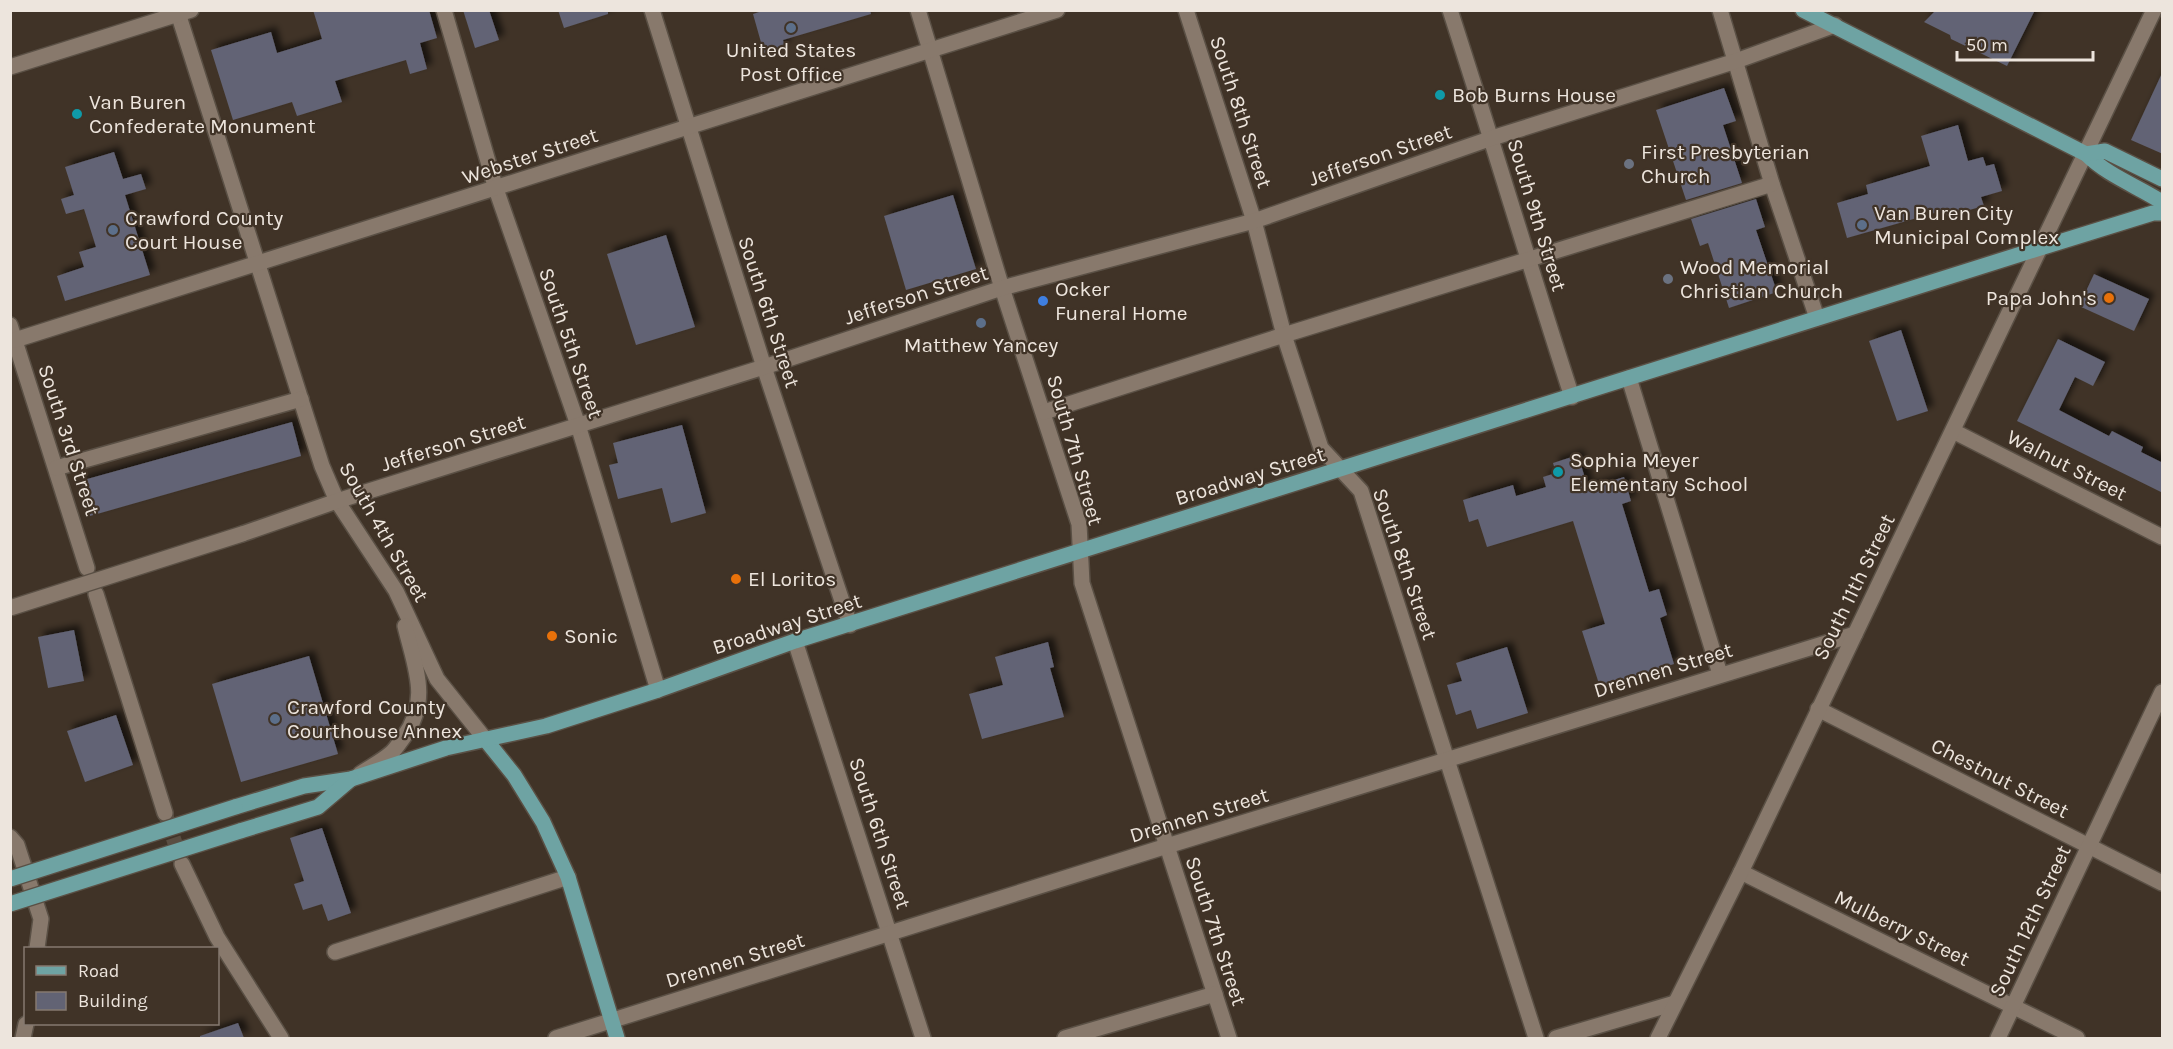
<svg xmlns="http://www.w3.org/2000/svg" width="2173" height="1049" viewBox="0 0 2173 1049" font-family="Karla,sans-serif">
<style>
.building{fill:#626374;filter:url(#shadow)}
.lines{fill:none;stroke-linecap:round;stroke-linejoin:round}
.minor-tunnel{stroke:#5a4e42;stroke-width:15;stroke-dasharray:15 8;stroke-linecap:butt}
.minor-casing{stroke:#5a5045;stroke-width:18}
.major-casing{stroke:#5a5045;stroke-width:18}
.minor{stroke:#88796c;stroke-width:15}
.major{stroke:#6ea3a3;stroke-width:15}
.minor-bridge-casing{stroke:#5a5045;stroke-width:18;stroke-linecap:butt}
.major-bridge-casing{stroke:#5a5045;stroke-width:18;stroke-linecap:butt}
.minor-bridge{stroke:#88796c;stroke-width:15}
.major-bridge{stroke:#6ea3a3;stroke-width:15}
.service-dot{fill:#5c6f8a;stroke:#403327;stroke-width:2}
.culture-dot{fill:#0f9aa8;stroke:#403327;stroke-width:2}
.worship-dot{fill:#6b7280;stroke:#403327;stroke-width:2}
.food-dot{fill:#e8710a;stroke:#403327;stroke-width:2}
.shop-dot{fill:#3f7fe0;stroke:#403327;stroke-width:2}
.labels{text-anchor:middle;dominant-baseline:central;stroke-width:4.5;stroke-linejoin:round;paint-order:stroke}
.poi-label{font-size:21px;fill:#ede5dd;stroke:#403327;text-anchor:start}
.street-label{font-size:21px;fill:#ede5dd;stroke:#403327}
</style>
<defs>
<filter id="shadow"><feDropShadow dx="5.5" dy="-5.5" stdDeviation="3" flood-color="#0009"/></filter>
</defs>
<rect width="100%" height="100%" fill="#403327"/>
<g class="building">
<polygon points="313,10 429,10 437,38 420,43 427,69 410,74 406,60 335,81 342,102 297,116 292,102 233,120 211,50 271,32 277,53 322,39"/>
<polygon points="463,10 489,10 499,40 475,48"/>
<polygon points="558,10 608,10 608,14 564,28"/>
<polygon points="765,10 870,10 871,14 783,40 785,46 764,53 753,14"/>
<polygon points="1936,10 2035,10 2007,66 1951,39 1950,35 1924,22"/>
<polygon points="2163,71 2163,154 2131,140"/>
<polygon points="1724,88 1736,121 1723,125 1742,183 1686,200 1656,110"/>
<polygon points="1958,125 1968,161 1983,157 1986,166 1994,164 2002,191 1981,197 1984,206 1947,216 1945,210 1847,238 1837,203 1868,194 1866,185 1930,166 1921,136"/>
<polygon points="114,152 123,179 141,174 146,189 125,195 150,275 65,301 57,276 84,267 79,252 96,247 84,209 66,214 61,199 74,195 65,167"/>
<polygon points="953,195 976,269 906,290 884,216"/>
<polygon points="1756,199 1765,227 1756,230 1777,292 1729,308 1708,243 1700,246 1691,219"/>
<polygon points="666,235 695,327 636,345 607,254"/>
<polygon points="2094,274 2149,299 2134,331 2079,306"/>
<polygon points="1901,330 1928,411 1897,421 1869,341"/>
<polygon points="2058,339 2105,362 2093,386 2075,377 2059,410 2109,436 2112,431 2143,447 2141,452 2163,463 2163,493 2017,421"/>
<polygon points="292,422 301,456 90,516 80,481"/>
<polygon points="682,425 706,513 671,523 662,488 618,499 609,465 618,463 613,443"/>
<polygon points="1578,455 1588,488 1624,477 1631,501 1622,504 1649,592 1659,589 1667,615 1660,618 1674,664 1600,687 1582,631 1605,624 1573,521 1487,547 1478,519 1469,522 1463,500 1513,485 1516,496 1546,487 1543,477 1556,473 1553,463"/>
<polygon points="74,630 84,681 48,688 38,637"/>
<polygon points="1048,642 1054,667 1050,668 1064,717 982,739 969,694 1003,685 995,657"/>
<polygon points="1507,647 1528,713 1477,729 1471,710 1456,715 1447,685 1462,681 1456,663"/>
<polygon points="309,656 338,754 241,782 212,684"/>
<polygon points="116,715 133,765 85,782 67,731"/>
<polygon points="322,828 351,913 328,921 322,904 303,910 294,884 304,881 290,838"/>
<polygon points="238,1023 244,1038 200,1038 200,1036"/>
</g>
<g class="lines">
<polyline class="minor-tunnel" points="166,816 181,861"/>
<g class="minor-casing">
<g id="minor">
<polyline points="177,10 322,466 337,501 396,591 437,679 485,739"/>
<polyline points="444,10 496,189 578,425 658,690"/>
<polyline points="652,10 764,367 850,625"/>
<polyline points="918,10 1002,288 1079,524 1082,583 1229,1038"/>
<polyline points="1186,10 1254,221 1284,335 1321,448 1361,491 1536,1038"/>
<path d="M1450,10C1492,139 1530,268 1572,397"/>
<polyline points="1720,10 1772,184 1817,318"/>
<polyline points="10,67 191,10"/>
<polyline points="10,325 87,568"/>
<polyline points="15,340 1057,10"/>
<polyline points="1629,378 1720,674"/>
<polyline points="1044,412 1284,335 1772,184"/>
<polyline points="1953,431 2162,537"/>
<polyline points="56,468 301,399"/>
<polyline points="242,534 337,501 764,367 1002,288 1254,221 1492,138 1736,61 1835,25"/>
<polyline points="96,594 165,813"/>
<polyline points="795,641 923,1038"/>
<polyline points="1818,709 2162,883"/>
<path d="M360,774C370,767 382,761 391,753C396,749 399,743 403,738C431,700 415,668 405,626"/>
<polyline points="10,837 17,845 41,919 37,948"/>
<polyline points="182,864 217,937 281,1038"/>
<polyline points="1741,872 2077,1038"/>
<polyline points="335,952 568,877"/>
<polyline points="23,1038 26,1024"/>
<polyline points="556,1038 1167,846 1855,634"/>
<polyline points="1065,1038 1215,994"/>
<polyline points="1556,1038 1675,1003"/>
<polyline points="1658,1038 1741,872 2154,10"/>
<polyline points="1998,1038 2162,692"/>
</g>
</g>
<g class="major-casing">
<g id="major">
<path d="M1803,10L2086,154C2107,175 2137,186 2162,202"/>
<polyline points="2086,154 2105,151 2162,179"/>
<polyline points="485,739 514,775 543,822 568,877 617,1038"/>
<polyline points="235,807 304,786 351,779 446,748 546,726 658,690 795,641 2040,248 2153,213 2162,213"/>
<polyline points="240,831 318,807 351,779"/>
</g>
</g>
<use href="#minor" class="minor"/>
<use href="#major" class="major"/>
<g class="minor-bridge-casing">
<polyline id="minor-bridge" points="10,608 242,534"/>
</g>
<g class="major-bridge-casing">
<g id="major-bridge">
<polyline points="10,879 235,807"/>
<polyline points="10,904 240,831"/>
</g>
</g>
<use href="#minor-bridge" class="minor-bridge"/>
<use href="#major-bridge" class="major-bridge"/>
</g>
<g class="service-dot">
<circle cx="791" cy="28" r="6"/>
<circle cx="1862" cy="225" r="6"/>
<circle cx="113" cy="230" r="6"/>
<circle cx="981" cy="323" r="6"/>
<circle cx="275" cy="719" r="6"/>
</g>
<g class="culture-dot">
<circle cx="1440" cy="95" r="6"/>
<circle cx="77" cy="114" r="6"/>
<circle cx="1558" cy="472" r="6"/>
</g>
<g class="worship-dot">
<circle cx="1629" cy="164" r="6"/>
<circle cx="1668" cy="279" r="6"/>
</g>
<g class="food-dot">
<circle cx="2109" cy="298" r="6"/>
<circle cx="736" cy="579" r="6"/>
<circle cx="552" cy="636" r="6"/>
</g>
<circle class="shop-dot" cx="1043" cy="301" r="6"/>
<g class="labels">
<g class="poi-label">
<text x="791" y="50" text-anchor="middle">United States<tspan x="791" dy="24">Post Office</tspan></text>
<text x="1452" y="95">Bob Burns House</text>
<text x="89" y="102">Van Buren<tspan x="89" dy="24">Confederate Monument</tspan></text>
<text x="1641" y="152">First Presbyterian<tspan x="1641" dy="24">Church</tspan></text>
<text x="1874" y="213">Van Buren City<tspan x="1874" dy="24">Municipal Complex</tspan></text>
<text x="125" y="218">Crawford County<tspan x="125" dy="24">Court House</tspan></text>
<text x="1680" y="267">Wood Memorial<tspan x="1680" dy="24">Christian Church</tspan></text>
<text x="1055" y="289">Ocker<tspan x="1055" dy="24">Funeral Home</tspan></text>
<text x="2097" y="298" text-anchor="end">Papa John's</text>
<text x="981" y="345" text-anchor="middle">Matthew Yancey</text>
<text x="1570" y="460">Sophia Meyer<tspan x="1570" dy="24">Elementary School</tspan></text>
<text x="748" y="579">El Loritos</text>
<text x="564" y="636">Sonic</text>
<text x="287" y="707">Crawford County<tspan x="287" dy="24">Courthouse Annex</tspan></text>
</g>
<g class="street-label">
<text transform="translate(1241 112) rotate(72)">South 8th Street</text>
<text transform="translate(1380 155) rotate(-19)">Jefferson Street</text>
<text transform="translate(530 156) rotate(-18)">Webster Street</text>
<text transform="translate(1537 215) rotate(73)">South 9th Street</text>
<text transform="translate(916 295) rotate(-18)">Jefferson Street</text>
<text transform="translate(769 312) rotate(72)">South 6th Street</text>
<text transform="translate(571 343) rotate(71)">South 5th Street</text>
<text transform="translate(69 440) rotate(72)">South 3rd Street</text>
<text transform="translate(453 443) rotate(-17)">Jefferson Street</text>
<text transform="translate(1075 450) rotate(74)">South 7th Street</text>
<text transform="translate(2067 465) rotate(27)">Walnut Street</text>
<text transform="translate(1250 476) rotate(-17)">Broadway Street</text>
<text transform="translate(384 532) rotate(60)">South 4th Street</text>
<text transform="translate(1405 564) rotate(71)">South 8th Street</text>
<text transform="translate(1854 587) rotate(-64)">South 11th Street</text>
<text transform="translate(787 624) rotate(-18)">Broadway Street</text>
<text transform="translate(1663 670) rotate(-17)">Drennen Street</text>
<text transform="translate(2000 778) rotate(27)">Chestnut Street</text>
<text transform="translate(1199 815) rotate(-17)">Drennen Street</text>
<text transform="translate(880 833) rotate(72)">South 6th Street</text>
<text transform="translate(2030 921) rotate(-65)">South 12th Street</text>
<text transform="translate(1902 928) rotate(26)">Mulberry Street</text>
<text transform="translate(1216 931) rotate(72)">South 7th Street</text>
<text transform="translate(735 960) rotate(-17)">Drennen Street</text>
</g>
</g>
<rect width="2173" height="1049" fill="none" stroke="#ede5dd" stroke-width="24"/>
<rect x="24" y="947" width="195" height="78" fill="#403327" stroke="#857a70" stroke-width="1.5"/>
<rect x="36" y="966" width="30" height="9" fill="#6ea3a3" stroke="#857a70" stroke-width="1.5"/>
<text x="78" y="977" font-size="18" fill="#ede5dd">Road</text>
<rect x="36" y="992" width="30" height="18" fill="#626374" stroke="#857a70" stroke-width="1.5"/>
<text x="78" y="1007" font-size="18" fill="#ede5dd">Building</text>
<path d="M1957 51v9h136v-9" fill="none" stroke="#ede5dd" stroke-width="3"/>
<text x="1966" y="51" font-size="18" fill="#ede5dd" stroke="#403327" stroke-width="4.5" paint-order="stroke">50 m</text>
</svg>
